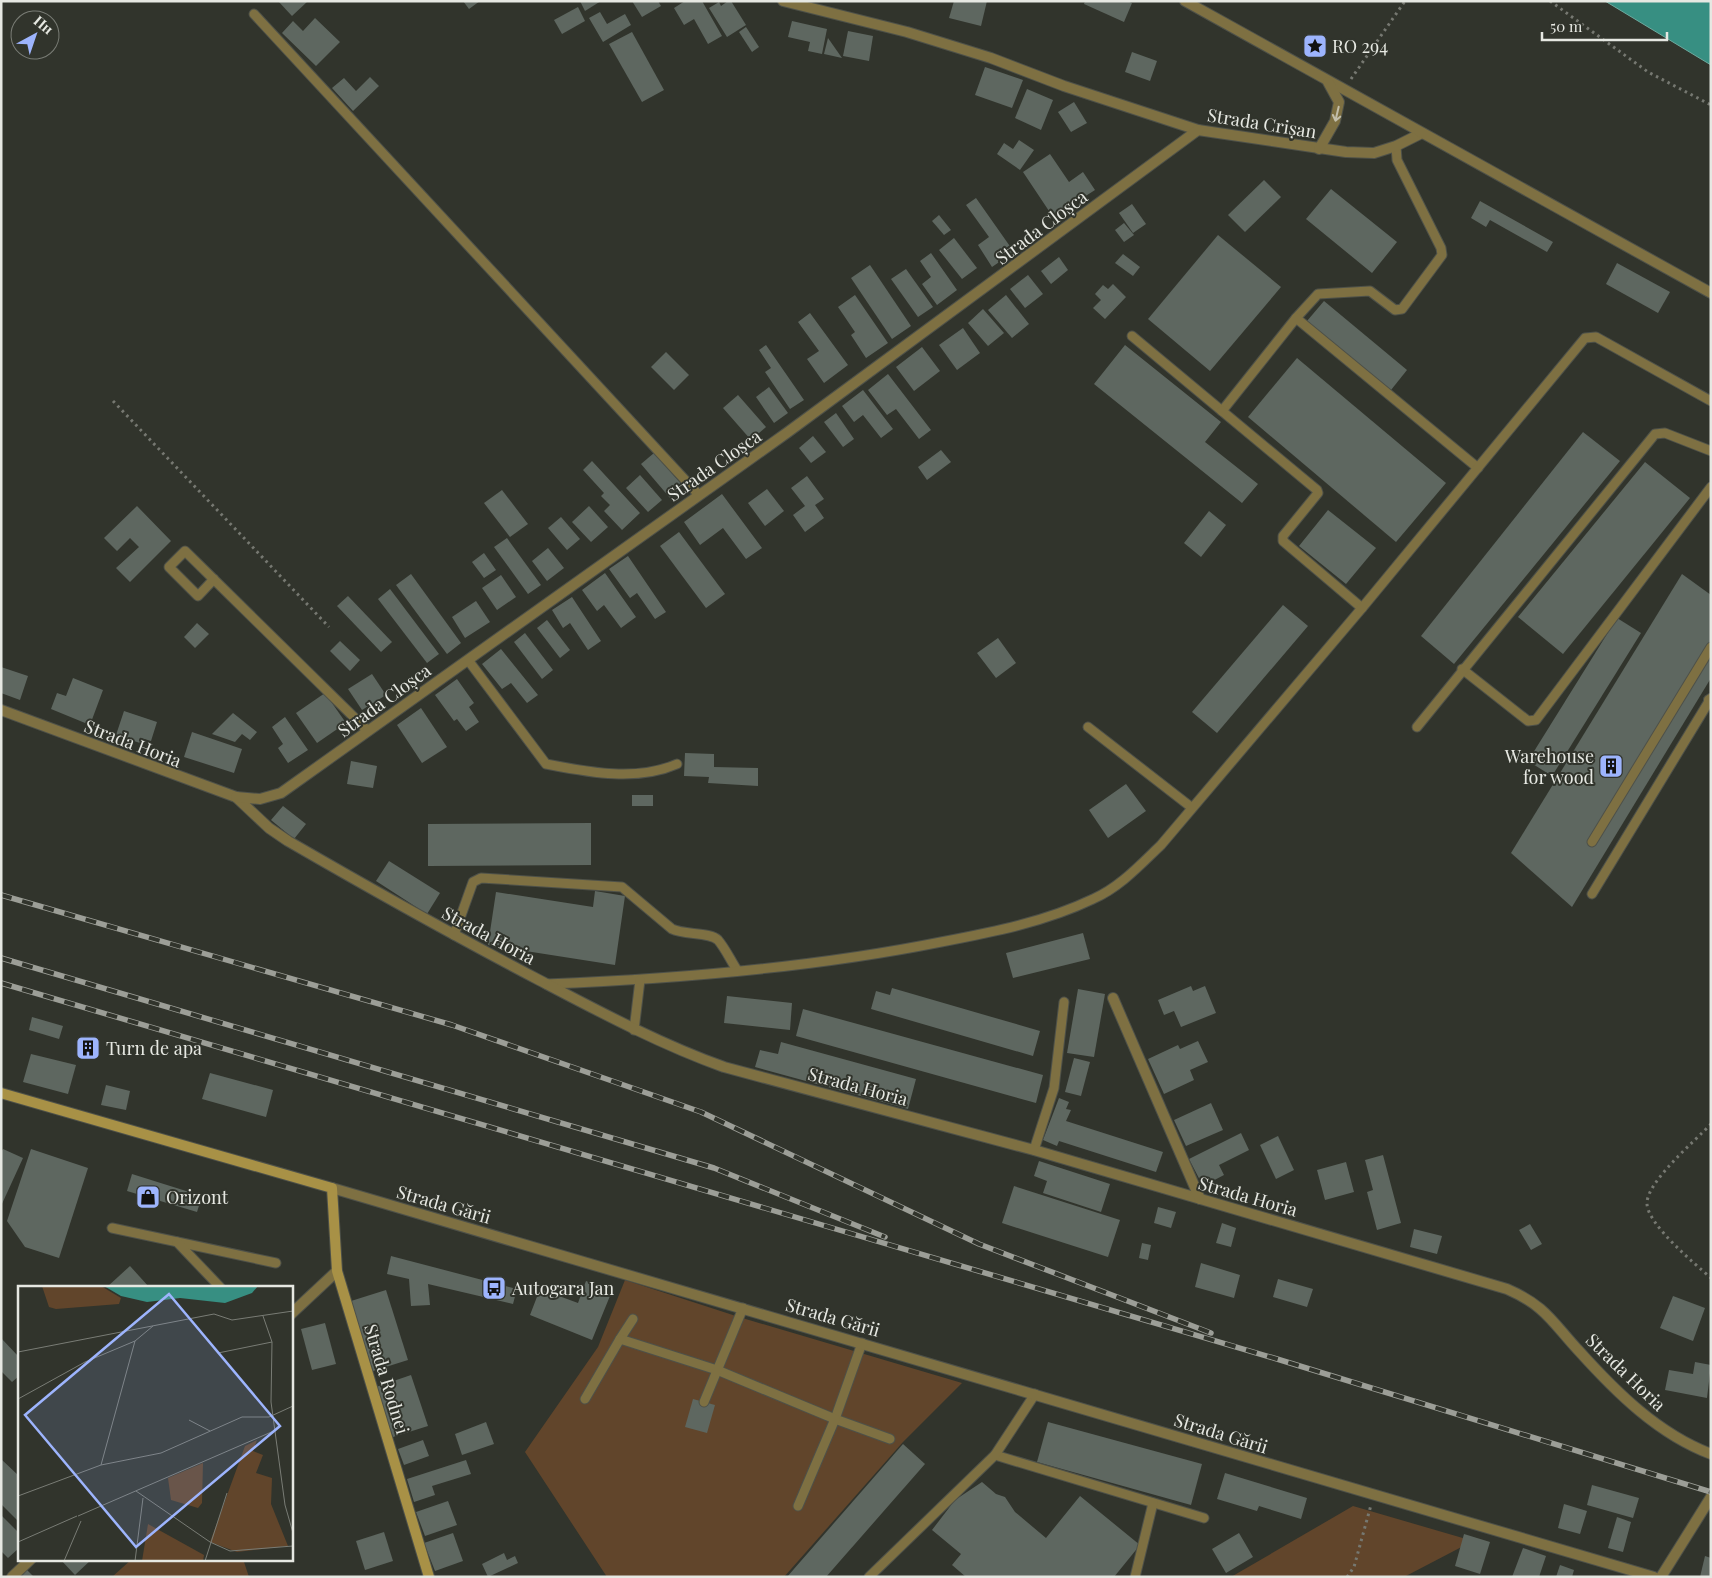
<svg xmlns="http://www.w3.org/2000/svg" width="1712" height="1578" viewBox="0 0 1712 1578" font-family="'Playfair Display',serif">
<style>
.green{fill:#61452b}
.water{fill:#378f82;stroke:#6caa9f}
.building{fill:#5e6760}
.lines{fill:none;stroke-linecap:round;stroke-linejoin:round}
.lane-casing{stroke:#4e5149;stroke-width:11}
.street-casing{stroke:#4e5149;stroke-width:12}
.secondary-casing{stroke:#4e5149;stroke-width:12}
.path{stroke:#767871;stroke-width:3;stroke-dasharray:2.5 4;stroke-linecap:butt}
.lane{stroke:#7e7042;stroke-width:9}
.street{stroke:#7e7042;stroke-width:10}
.secondary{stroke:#a89146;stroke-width:10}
.rail-casing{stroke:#9c9e97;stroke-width:5.5}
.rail{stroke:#31342c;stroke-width:4;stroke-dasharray:11;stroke-linecap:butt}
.oneway{stroke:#c2beaa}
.labels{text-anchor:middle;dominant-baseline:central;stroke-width:4;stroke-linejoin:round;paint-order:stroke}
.poi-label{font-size:18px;fill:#e6e8e2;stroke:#31342c;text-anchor:start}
.street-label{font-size:18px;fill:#e6e8e2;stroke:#31342c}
.inset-road{fill:none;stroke:#797c75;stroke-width:1}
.view{fill:#9db4fd;fill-opacity:0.15;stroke:#9db4fd;stroke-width:2.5}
.inset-edge{fill:none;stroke:#e6e8e2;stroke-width:2.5}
</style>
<rect width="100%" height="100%" fill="#31342c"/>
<g class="green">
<polygon points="625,1280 739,1317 962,1383 903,1442 784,1577 607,1577 525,1452 598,1347"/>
<polygon points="1353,1506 1473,1541 1404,1577 1231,1577"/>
<polygon points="132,1559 243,1559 249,1577 112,1577"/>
</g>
<polygon class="water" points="1605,1 1711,1 1711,65"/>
<g class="building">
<polygon points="278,1 308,1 292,16"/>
<polygon points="463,1 480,1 469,9"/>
<polygon points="580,1 601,1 585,11"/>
<polygon points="632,1 658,1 661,6 642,17"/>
<polygon points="685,1 702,1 722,36 708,44 694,19 684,25 674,8"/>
<polygon points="728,1 731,1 746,25 727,37 709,8 719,2 721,6"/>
<polygon points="954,1 987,1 981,26 949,18"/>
<polygon points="1085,1 1127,1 1132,3 1124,22 1084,4"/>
<polygon points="578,7 585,21 562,34 554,20"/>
<polygon points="600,12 607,24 625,14 631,25 603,42 589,18"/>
<polygon points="315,18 340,42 316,66 282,33 293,21 303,31"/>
<polygon points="792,21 827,29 822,54 808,51 810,42 788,37"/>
<polygon points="746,27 759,47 752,52 739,32"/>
<polygon points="848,31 873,36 869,61 843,56"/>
<polygon points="632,32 664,90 642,102 609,44"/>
<polygon points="828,38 842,58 824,54"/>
<polygon points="1132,52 1157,61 1150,81 1125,72"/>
<polygon points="985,67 1023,80 1012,108 975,95"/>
<polygon points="370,77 379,86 353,111 332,88 344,78 356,91"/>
<polygon points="1027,89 1053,100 1041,130 1015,118"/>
<polygon points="1074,102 1087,123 1071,132 1058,112"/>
<polygon points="1019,140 1034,150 1020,170 997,154 1004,143 1013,149"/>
<polygon points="1050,154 1069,182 1083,172 1095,190 1053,217 1023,172"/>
<polygon points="1264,180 1281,197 1245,232 1228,215"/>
<polygon points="1331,189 1397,242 1372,273 1306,219"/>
<polygon points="976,198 1014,252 992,267 978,245 989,237 966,205"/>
<polygon points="1480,201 1553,242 1547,252 1490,220 1486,227 1471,218"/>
<polygon points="1132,204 1146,224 1133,233 1119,213"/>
<polygon points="939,215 951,230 944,235 932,221"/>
<polygon points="1124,223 1134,235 1124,242 1115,230"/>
<polygon points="1218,235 1281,287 1210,371 1148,319"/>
<polygon points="954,238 977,268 962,279 939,250"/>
<polygon points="931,253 957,290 937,305 922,284 931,277 920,261"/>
<polygon points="1123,254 1140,267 1133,276 1115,263"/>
<polygon points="1059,257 1068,270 1051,284 1041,271"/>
<polygon points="1617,263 1670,292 1658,313 1606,284"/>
<polygon points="870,265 911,326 892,339 851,278"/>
<polygon points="906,269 933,307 918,317 891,279"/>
<polygon points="1028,275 1043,294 1025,308 1010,289"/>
<polygon points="1113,284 1126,297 1105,319 1093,308 1101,300 1095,294 1103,285 1108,289"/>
<polygon points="855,295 888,343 866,358 851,335 855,332 838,307"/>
<polygon points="1006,295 1029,324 1012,338 988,310"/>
<polygon points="1324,301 1407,370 1391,390 1307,321"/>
<polygon points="983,309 1004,333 988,346 968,323"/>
<polygon points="810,313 848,365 824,383 807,359 819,351 798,322"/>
<polygon points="963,328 980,353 957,370 939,345"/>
<polygon points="766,345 804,400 790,409 765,372 771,368 759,350"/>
<polygon points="1125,345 1221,422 1205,442 1258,484 1242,503 1094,384"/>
<polygon points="922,347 940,371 914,391 896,367"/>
<polygon points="666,352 689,375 674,390 651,367"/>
<polygon points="1297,358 1446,483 1396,542 1248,417"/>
<polygon points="888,374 931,430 919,439 896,409 887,415 868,390"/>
<polygon points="769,387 788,413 774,423 756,397"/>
<polygon points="863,390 893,429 881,438 863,415 854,422 842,406"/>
<polygon points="738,395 766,427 751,440 723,408"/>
<polygon points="836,413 854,439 843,447 824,422"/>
<polygon points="1583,432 1620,461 1454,664 1421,636"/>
<polygon points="813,436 826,452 811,463 799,448"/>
<polygon points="941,450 951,462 927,480 918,467"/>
<polygon points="654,453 683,486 670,498 641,464"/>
<polygon points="592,461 640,513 622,530 604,511 610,505 601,496 604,493 583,470"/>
<polygon points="1645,462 1690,498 1563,654 1518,617"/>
<polygon points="640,475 662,500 648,512 626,488"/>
<polygon points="807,476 824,499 815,505 824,518 805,532 793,515 805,506 791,488"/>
<polygon points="767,489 784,511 765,526 748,503"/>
<polygon points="502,490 528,524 510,537 484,503"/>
<polygon points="722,494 762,548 746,559 723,528 700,545 684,522"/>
<polygon points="137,506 171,541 130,582 116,568 139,547 130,538 117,551 104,538"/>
<polygon points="589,506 608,527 591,542 572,522"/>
<polygon points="1328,510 1376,548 1346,584 1299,546"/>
<polygon points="1209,511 1226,525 1201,557 1184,543"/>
<polygon points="561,517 580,539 567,550 548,528"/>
<polygon points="679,532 725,594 706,608 660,546"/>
<polygon points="507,538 541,585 528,594 494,547"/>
<polygon points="548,548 564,568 547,581 532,561"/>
<polygon points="484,553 496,570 484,578 472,562"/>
<polygon points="628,556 666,612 655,619 637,593 630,598 609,569"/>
<polygon points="605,573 636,617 621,628 604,605 597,611 582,590"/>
<polygon points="411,574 461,643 447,654 396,585"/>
<polygon points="1682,574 1711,595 1711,678 1572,907 1511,853"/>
<polygon points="501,575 516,597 497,610 482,588"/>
<polygon points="390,589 439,654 427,663 378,599"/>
<polygon points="348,596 392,642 381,652 337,606"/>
<polygon points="572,597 601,641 588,650 570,623 563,628 552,610"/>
<polygon points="476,601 490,622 465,638 452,617"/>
<polygon points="1283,605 1308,626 1217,733 1192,712"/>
<polygon points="1617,618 1641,633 1552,776 1528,761"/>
<polygon points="547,620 570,650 560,658 537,628"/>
<polygon points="197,623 209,634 195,648 184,637"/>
<polygon points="525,633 553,670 542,679 514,642"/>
<polygon points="998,638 1016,663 996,678 977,653"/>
<polygon points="340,641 360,660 350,671 330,651"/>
<polygon points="501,649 538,695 527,703 511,683 502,689 482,664"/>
<polygon points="1,667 28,676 20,700 1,693"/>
<polygon points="372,674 386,695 362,710 348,689"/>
<polygon points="73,678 103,690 90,725 51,709 57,693 66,696"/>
<polygon points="457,679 474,703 469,707 479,722 466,731 457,719 454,721 435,695"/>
<polygon points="325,693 346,723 317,743 296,713"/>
<polygon points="421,708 447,747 422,763 397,725"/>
<polygon points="124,711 157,722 151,741 141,738 140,743 116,735"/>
<polygon points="233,713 257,732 250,740 242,734 235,742 212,734"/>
<polygon points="285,717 308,750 288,763 278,748 283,744 272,727"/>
<polygon points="192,732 242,749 234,773 184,757"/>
<polygon points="685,753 714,754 714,767 758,768 758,786 708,783 709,777 684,776"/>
<polygon points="351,761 377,766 373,788 347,784"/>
<polygon points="1126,784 1146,811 1108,838 1089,810"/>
<rect x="632" y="795" width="21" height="11"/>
<polygon points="283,806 306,824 294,839 271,820"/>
<polygon points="591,823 591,865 428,866 428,824"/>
<polygon points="389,861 440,893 427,914 376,881"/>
<polygon points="595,891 625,896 615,965 488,945 496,892 593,907"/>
<polygon points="1083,933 1090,959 1013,978 1006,953"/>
<polygon points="1191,986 1193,991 1205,986 1216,1013 1181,1027 1174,1011 1164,1015 1158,1000"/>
<polygon points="892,988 1040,1031 1033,1056 871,1009 876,991 890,995"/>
<polygon points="1078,989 1105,994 1094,1057 1067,1053"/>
<polygon points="727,996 792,1003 790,1030 724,1023"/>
<polygon points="803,1009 1043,1075 1036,1103 796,1036"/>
<polygon points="32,1017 63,1026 59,1039 29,1030"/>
<circle cx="88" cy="1049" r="11"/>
<polygon points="1198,1041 1208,1062 1190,1070 1194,1080 1164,1094 1148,1059 1178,1045 1180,1049"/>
<polygon points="781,1042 916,1079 908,1109 755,1067 760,1050 778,1054"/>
<polygon points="31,1054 76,1065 68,1094 23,1082"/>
<polygon points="1074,1058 1090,1062 1081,1096 1065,1092"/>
<polygon points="210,1073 273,1090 266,1117 202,1099"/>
<polygon points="106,1085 130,1091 126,1110 101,1105"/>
<polygon points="1059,1098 1069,1102 1066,1109 1071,1110 1066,1121 1163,1152 1156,1172 1059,1141 1057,1146 1043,1140"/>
<polygon points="1211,1103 1223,1130 1186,1146 1174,1120"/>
<polygon points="1241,1133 1249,1150 1219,1165 1224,1175 1203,1186 1189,1159"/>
<polygon points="1278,1136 1294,1170 1276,1179 1260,1145"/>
<polygon points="3,1149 23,1158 1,1206 1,1152"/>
<polygon points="31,1149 88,1168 59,1258 25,1247 7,1221"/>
<polygon points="1383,1155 1401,1223 1377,1230 1367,1192 1373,1190 1365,1160"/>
<polygon points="1039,1161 1110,1184 1101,1212 1043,1193 1047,1181 1034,1176"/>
<polygon points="1346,1162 1354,1192 1325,1200 1317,1170"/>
<polygon points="132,1174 202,1196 197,1212 127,1191"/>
<polygon points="1014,1186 1120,1220 1108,1257 1002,1223"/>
<polygon points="1158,1207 1176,1212 1171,1228 1154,1223"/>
<polygon points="1222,1223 1236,1228 1231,1247 1216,1243"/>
<polygon points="1530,1224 1542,1244 1531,1250 1519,1230"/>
<polygon points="1414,1229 1442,1236 1437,1254 1410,1247"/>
<polygon points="1142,1243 1151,1245 1148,1260 1139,1258"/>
<polygon points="391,1256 517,1289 513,1304 428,1284 430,1305 411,1306 409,1279 387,1274"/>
<polygon points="1201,1263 1240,1275 1234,1298 1195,1287"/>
<polygon points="130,1266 149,1287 107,1287"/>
<polygon points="1278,1279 1313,1289 1307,1307 1273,1297"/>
<polygon points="586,1281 612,1291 592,1340 530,1315 540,1289 578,1303"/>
<polygon points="386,1290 408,1360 373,1371 351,1301"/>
<polygon points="1673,1296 1705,1308 1693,1341 1660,1328"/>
<polygon points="325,1323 336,1364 312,1370 301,1329"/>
<polygon points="1,1338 19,1357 19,1376 12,1382 1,1371"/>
<polygon points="1695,1362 1711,1365 1707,1398 1665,1390 1669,1370 1693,1374"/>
<polygon points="411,1375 428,1426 393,1437 376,1387"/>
<polygon points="693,1399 715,1405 707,1433 685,1427"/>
<polygon points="486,1422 494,1444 462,1455 455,1434"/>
<polygon points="1048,1422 1202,1464 1191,1505 1037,1462"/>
<polygon points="423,1440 429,1456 404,1465 398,1449"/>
<polygon points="903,1444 925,1464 826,1577 787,1577"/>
<polygon points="1,1459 19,1476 19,1522 1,1504"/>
<polygon points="466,1460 471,1474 432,1486 435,1495 414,1502 407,1479"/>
<polygon points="1225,1473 1307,1498 1301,1519 1259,1506 1257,1511 1217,1499"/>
<polygon points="982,1482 996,1494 1005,1497 1015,1512 1046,1538 1080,1496 1140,1545 1114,1577 966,1577 952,1565 961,1554 932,1530 955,1500"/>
<polygon points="1592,1485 1639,1498 1633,1518 1587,1505"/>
<polygon points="448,1501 457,1525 425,1536 416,1512"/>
<polygon points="1564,1504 1587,1511 1580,1534 1558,1528"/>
<polygon points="1,1515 19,1533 19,1548 8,1558 1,1551"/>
<polygon points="1617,1517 1631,1522 1623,1552 1608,1548"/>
<polygon points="384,1532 393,1561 365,1570 356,1541"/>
<polygon points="453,1533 463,1561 435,1571 424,1543"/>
<polygon points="1239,1533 1253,1557 1226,1573 1212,1549"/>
<polygon points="1464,1534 1490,1542 1480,1574 1455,1566"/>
<polygon points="1523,1548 1546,1556 1539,1577 1512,1577"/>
<polygon points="504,1553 507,1560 515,1556 518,1563 488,1577 482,1564"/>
<polygon points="1705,1556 1711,1558 1711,1577 1700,1577"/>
<polygon points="60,1559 92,1559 75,1575"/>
<polygon points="1560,1565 1574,1570 1572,1577 1556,1577"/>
<polygon points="27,1570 34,1577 21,1577"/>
</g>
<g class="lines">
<g class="lane-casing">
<g id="lane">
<polyline points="254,14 699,495"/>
<polyline points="1296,318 1318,294 1370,291 1395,310 1402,309 1442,255 1441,248 1397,160 1396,146"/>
<polyline points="1132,336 1222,411 1296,318 1478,468"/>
<polyline points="1222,411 1317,490 1318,493 1283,536 1283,541 1362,608"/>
<polyline points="214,579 198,596 169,567 185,551 368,731"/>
<path d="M468,660L546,764C588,772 636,782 677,764"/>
<polyline points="1462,669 1528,721 1536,720 1711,487"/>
<polyline points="1088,727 1191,807"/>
<polyline points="1417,727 1655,434 1665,433 1711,451"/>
<polyline points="1592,842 1711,647"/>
<polyline points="1592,894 1711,698"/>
<path d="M454,935L473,882L481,878L622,887L672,929C684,935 710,932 718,940C725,948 731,961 737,970"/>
<path d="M546,984C678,979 811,968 941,942C993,932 1045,922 1093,899C1120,887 1140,865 1161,845L1362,608L1585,338L1596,337L1711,401"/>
<polyline points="634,1030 640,980"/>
<polyline points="1034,1150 1054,1088 1064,1002"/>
<polyline points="112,1228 276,1263"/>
<polyline points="177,1242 220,1287"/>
<polyline points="620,1339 633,1319"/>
<polyline points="862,1343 835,1419 890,1439"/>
<polyline points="585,1399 620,1339 717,1370 835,1419 798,1506"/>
<polyline points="704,1402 743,1308"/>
<polyline points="995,1455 1204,1518"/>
<polyline points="869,1577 995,1455 1035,1394"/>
<polyline points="1135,1577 1153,1503"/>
</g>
</g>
<g class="street-casing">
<g id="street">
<polyline points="783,1 907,32 991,58 1064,86 1198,130 1346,152 1374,153 1396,146 1422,133"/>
<polyline points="1185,1 1711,293"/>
<polyline points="1319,149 1335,121 1339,102 1328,82"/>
<polyline points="1709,700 1711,701"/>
<path d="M1,710L236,797L269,828L288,841C371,889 455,936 539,980C600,1012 660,1044 724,1067L1034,1150L1507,1289C1546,1306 1552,1322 1579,1351C1616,1392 1658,1434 1711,1454"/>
<polyline points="236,797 260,799 281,793 788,432 1198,130"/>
<polyline points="1113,998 1200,1199"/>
<polyline points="332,1188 1654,1577"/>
<polyline points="291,1314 337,1271"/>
<polyline points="12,1577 31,1559"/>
<polyline points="1661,1577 1711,1497"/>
</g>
</g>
<g class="secondary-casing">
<polyline id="secondary" points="1,1093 332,1188 337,1271 429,1577"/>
</g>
<g class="path">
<polyline points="1550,1 1648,72 1711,105"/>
<polyline points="1351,79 1405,1"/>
<polyline points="113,401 329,627"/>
<path d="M1711,1124C1696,1140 1646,1182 1647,1204C1648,1225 1695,1264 1711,1278"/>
<polyline points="1347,1577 1354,1567 1371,1505"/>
</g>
<use href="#lane" class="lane"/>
<use href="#street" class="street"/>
<use href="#secondary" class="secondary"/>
<g class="rail-casing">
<g id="rail">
<polyline points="1,895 452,1025 701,1112 979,1244 1211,1333"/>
<polyline points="1,958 714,1168 885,1237"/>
<polyline points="1,983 1277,1359 1711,1492"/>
</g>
</g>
<use href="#rail" class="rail"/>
</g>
<defs><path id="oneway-shaft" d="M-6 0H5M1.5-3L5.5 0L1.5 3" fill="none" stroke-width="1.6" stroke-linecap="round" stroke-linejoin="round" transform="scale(1.25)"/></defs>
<use class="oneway" href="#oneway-shaft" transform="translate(1337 114) rotate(103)"/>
<defs>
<g id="sight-square" transform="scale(1.25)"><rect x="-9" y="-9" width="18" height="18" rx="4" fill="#9db4fd" stroke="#31342c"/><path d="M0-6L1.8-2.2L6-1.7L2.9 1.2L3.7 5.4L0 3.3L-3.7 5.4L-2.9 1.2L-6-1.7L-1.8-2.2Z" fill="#111"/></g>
<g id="building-square" transform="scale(1.25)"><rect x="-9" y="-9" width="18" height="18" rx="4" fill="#9db4fd" stroke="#31342c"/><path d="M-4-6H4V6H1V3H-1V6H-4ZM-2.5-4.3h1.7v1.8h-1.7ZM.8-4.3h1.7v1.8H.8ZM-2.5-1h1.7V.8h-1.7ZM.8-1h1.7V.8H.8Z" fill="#111"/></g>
<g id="shop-square" transform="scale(1.25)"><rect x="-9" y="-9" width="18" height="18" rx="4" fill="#9db4fd" stroke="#31342c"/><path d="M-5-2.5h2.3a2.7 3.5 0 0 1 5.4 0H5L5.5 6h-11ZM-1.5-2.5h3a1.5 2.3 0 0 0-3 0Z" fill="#111"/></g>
<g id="bus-square" transform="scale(1.25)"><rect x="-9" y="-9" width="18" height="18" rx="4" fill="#9db4fd" stroke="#31342c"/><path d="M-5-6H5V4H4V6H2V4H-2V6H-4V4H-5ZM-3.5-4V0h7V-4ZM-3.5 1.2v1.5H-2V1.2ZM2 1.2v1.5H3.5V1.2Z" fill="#111"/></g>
</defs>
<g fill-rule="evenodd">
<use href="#sight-square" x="1315" y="46"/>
<use href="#building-square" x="1611" y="766"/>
<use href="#building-square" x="88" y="1048"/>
<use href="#shop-square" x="148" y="1197"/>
<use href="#bus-square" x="494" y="1288"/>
</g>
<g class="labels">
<g class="poi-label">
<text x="1332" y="46">RO 294</text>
<text x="1594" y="756" text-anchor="end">Warehouse<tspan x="1594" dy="21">for wood</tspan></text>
<text x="106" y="1048">Turn de apa</text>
<text x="166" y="1197">Orizont</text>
<text x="512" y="1288">Autogara Jan</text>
</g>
<g class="street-label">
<text transform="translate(1262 123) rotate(9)">Strada Crișan</text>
<text transform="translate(1041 227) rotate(-37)">Strada Cloșca</text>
<text transform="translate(714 465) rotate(-35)">Strada Cloșca</text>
<text transform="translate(384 700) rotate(-36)">Strada Cloșca</text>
<text transform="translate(133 743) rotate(21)">Strada Horia</text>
<text transform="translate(489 935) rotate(28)">Strada Horia</text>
<text transform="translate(858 1086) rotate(15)">Strada Horia</text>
<text transform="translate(1248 1196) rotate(16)">Strada Horia</text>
<text transform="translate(444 1204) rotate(16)">Strada Gării</text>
<text transform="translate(833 1317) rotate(16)">Strada Gării</text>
<text transform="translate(1626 1372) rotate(44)">Strada Horia</text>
<text transform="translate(387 1379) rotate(73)">Strada Rodnei</text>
<text transform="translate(1221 1433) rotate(17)">Strada Gării</text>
</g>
</g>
<g transform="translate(18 1286)">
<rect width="275" height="275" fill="#31342c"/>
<path d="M24,0H83L103,12L101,18L38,23L31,21ZM239,154L235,165L245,169L238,187L254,192L253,218L270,260L219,266L192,256L227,160ZM185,177L184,217L180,222L153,214L150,192ZM130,238L186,269L185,275H124Z" fill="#61452b"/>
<path d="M86,0H240L234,7L207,17L162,12L129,16L103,10Z" fill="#378f82"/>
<path class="inset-road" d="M245,30L254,56L253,116L267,219L275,247M0,66L196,28L214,34L275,25M200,67L254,56M0,113L67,76L117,55L135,40M171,134L192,145M83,179L117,55M118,205L192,256L212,265L275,260M0,210L83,179L143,167L224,131H251L275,120M60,230L258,144M0,256L59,230M46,275L63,235M117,275L125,212M187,275L209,207"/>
<path class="view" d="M151,8L262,140L118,261L7,129Z"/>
<rect width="275" height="275" class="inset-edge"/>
</g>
<rect width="1712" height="1578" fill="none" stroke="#e6e8e2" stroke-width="5"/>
<g transform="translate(35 35) rotate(40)"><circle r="24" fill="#31342c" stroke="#797c75"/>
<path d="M0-4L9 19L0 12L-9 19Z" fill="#9db4fd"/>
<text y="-8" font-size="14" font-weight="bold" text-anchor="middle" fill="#e6e8e2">Пн</text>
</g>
<path d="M1542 32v8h125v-8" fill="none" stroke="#e6e8e2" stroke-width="2.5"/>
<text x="1550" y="32" font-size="15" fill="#e6e8e2" stroke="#31342c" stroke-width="4" paint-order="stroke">50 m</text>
</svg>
